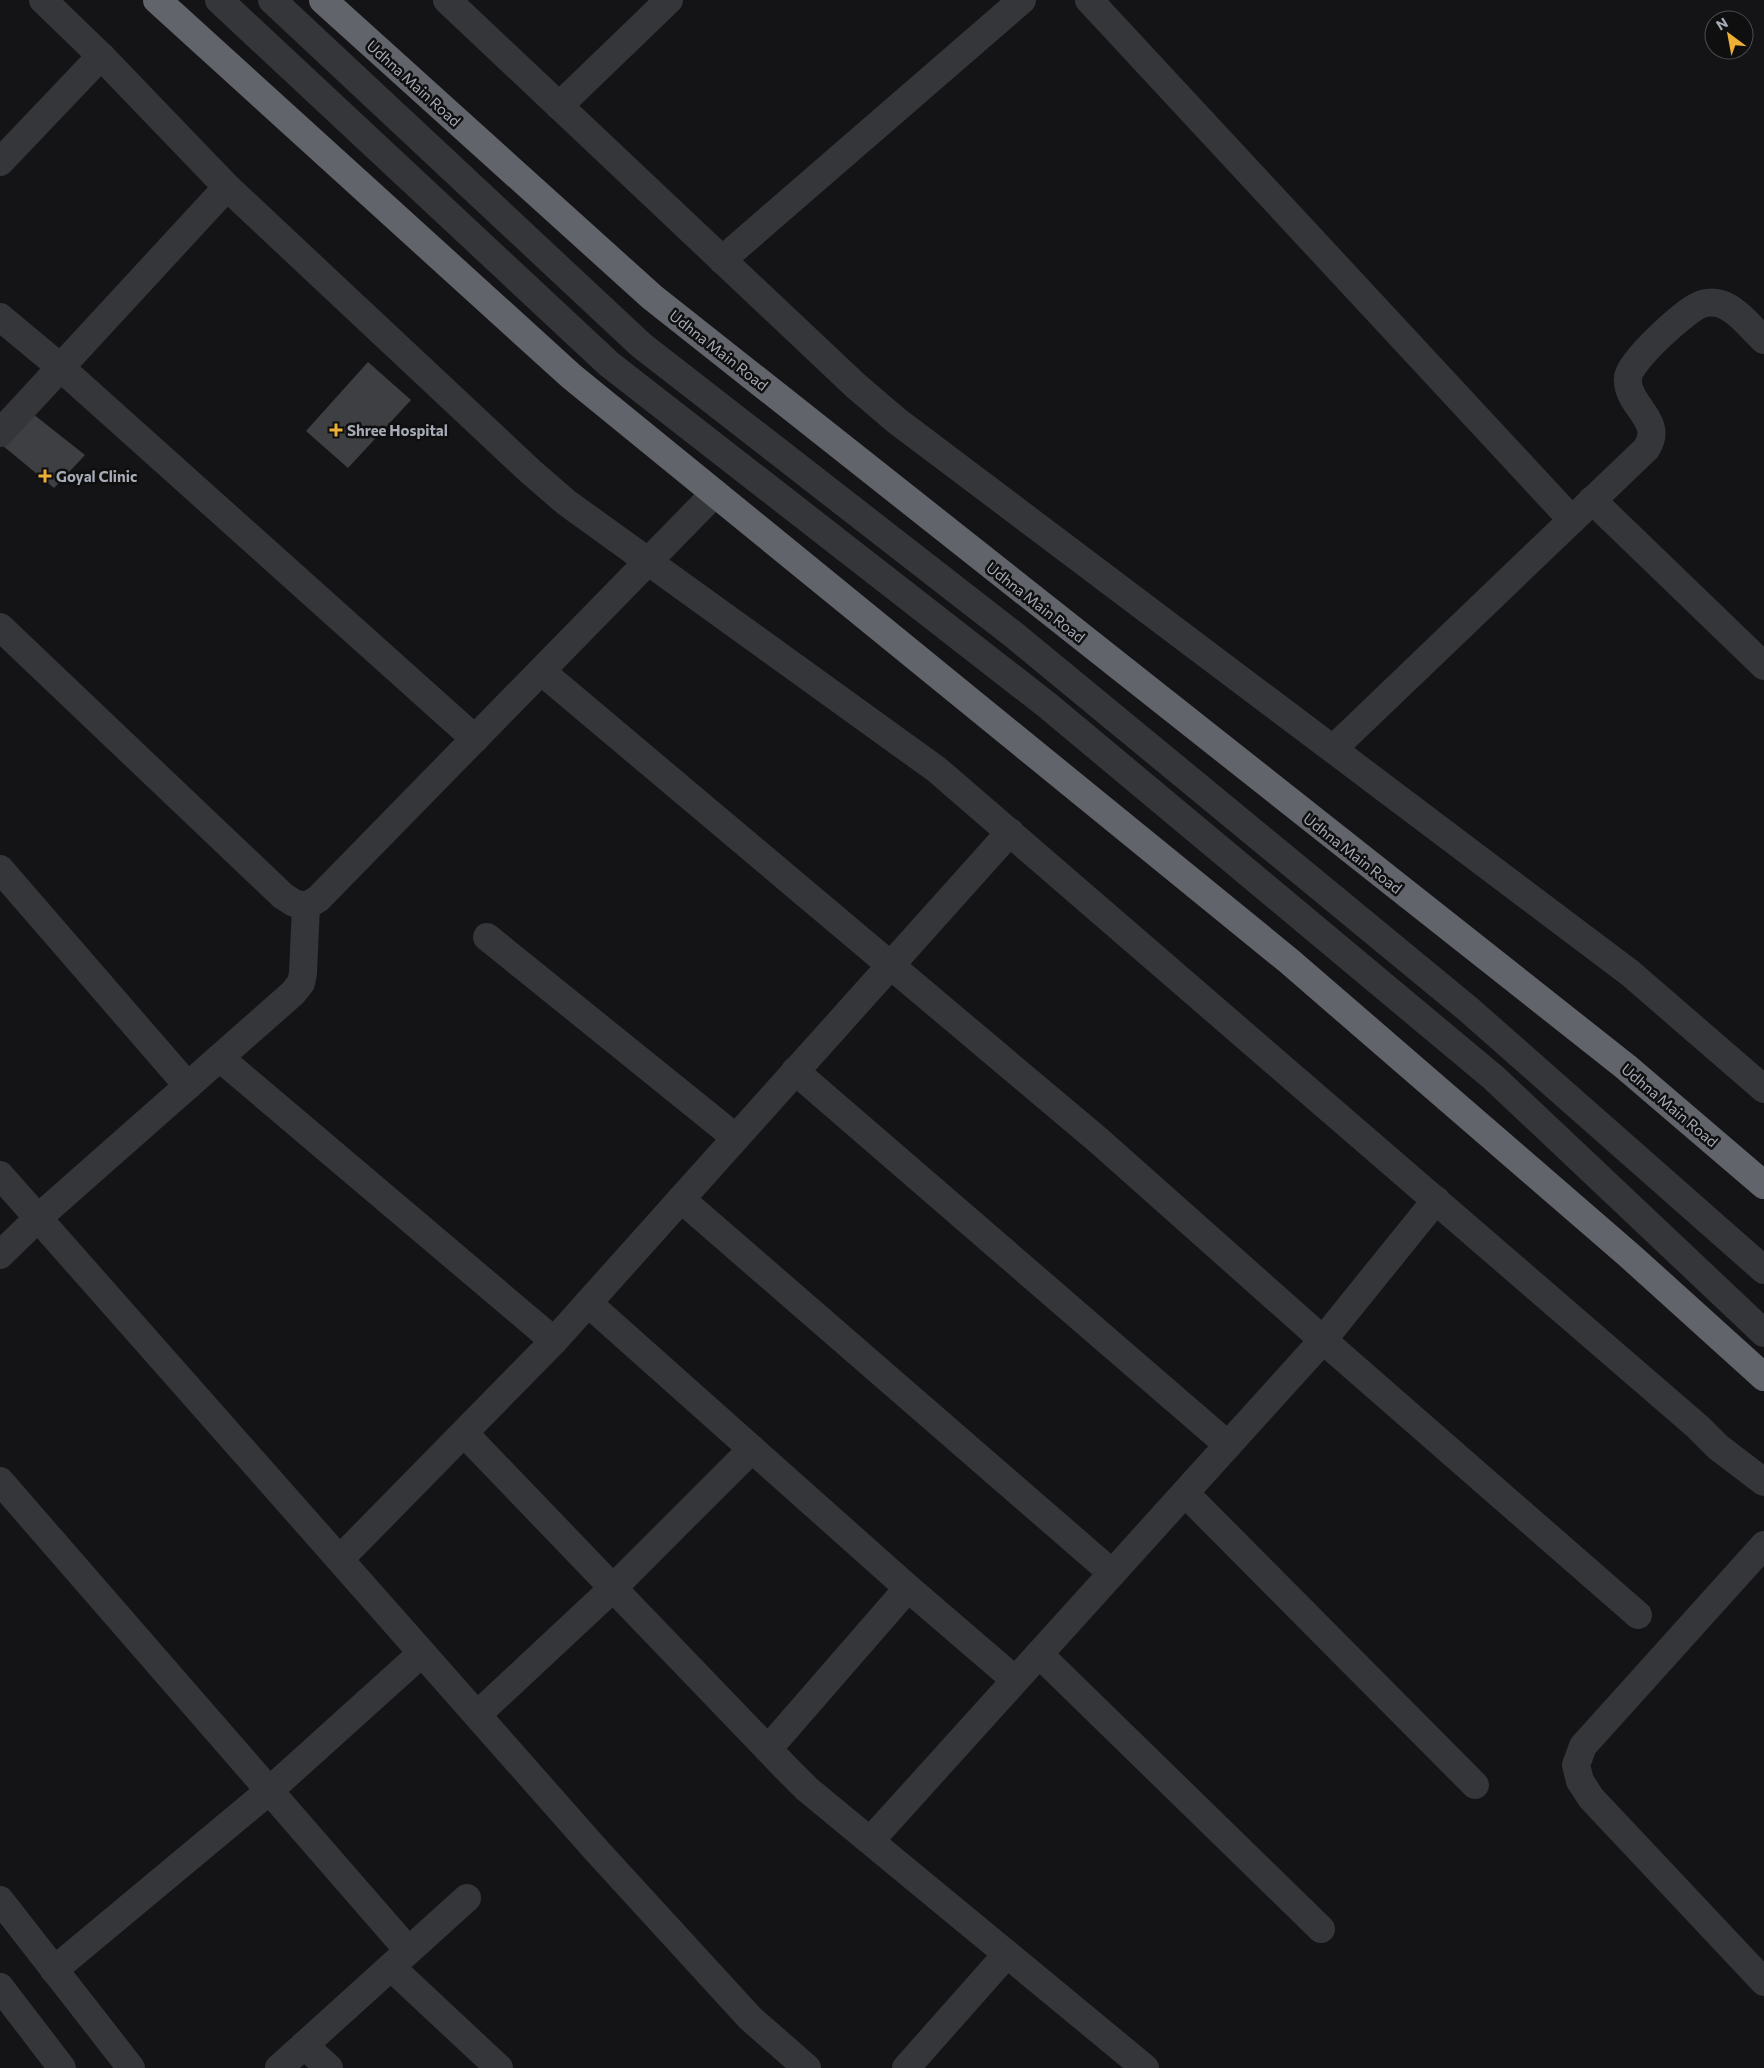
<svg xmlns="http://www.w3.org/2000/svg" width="1764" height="2068" viewBox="0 0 1764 2068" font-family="Commissioner,sans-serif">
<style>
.building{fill:#3e3f42}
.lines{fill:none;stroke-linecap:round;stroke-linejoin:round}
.minor{stroke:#35363a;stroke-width:28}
.highway{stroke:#61646b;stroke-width:28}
.poi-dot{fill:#edaf34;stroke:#0f0f10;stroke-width:2}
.labels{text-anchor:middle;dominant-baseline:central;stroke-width:5;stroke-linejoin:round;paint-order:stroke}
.street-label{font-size:15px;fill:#a6abb6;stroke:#0f0f10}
.poi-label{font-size:15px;font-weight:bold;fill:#a6abb6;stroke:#0f0f10;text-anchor:start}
</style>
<rect width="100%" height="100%" fill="#141416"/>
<g class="building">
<polygon points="368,362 411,400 348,468 306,431"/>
<polygon points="28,410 85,455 54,488 2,445"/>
</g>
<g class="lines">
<g class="minor">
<polyline points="43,0 101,56 227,187 530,471 567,503 936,769 1698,1427 1718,1447 1764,1482"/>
<polyline points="219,0 609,364 1047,705 1494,1078 1764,1333"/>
<polyline points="272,0 641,345 1014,635 1468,1009 1764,1270"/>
<polyline points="447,0 856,386 897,421 1630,973 1764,1089"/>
<polyline points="1089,0 1572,520"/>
<polyline points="559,106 669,0"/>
<polyline points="0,162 101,56"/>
<polyline points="722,260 1022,0"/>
<polyline points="0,317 60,367 475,739"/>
<polyline points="0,433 227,187"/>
<polyline points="1592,500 1764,666"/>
<polyline points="0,627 283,896 294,903 306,906 318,899 715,493"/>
<polyline points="541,671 1098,1140 1323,1340 1638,1615"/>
<path d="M1333,749L1646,449C1666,420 1625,406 1628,377C1629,362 1686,309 1702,304C1707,302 1716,302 1721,304C1738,310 1751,328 1764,340"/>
<polyline points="0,869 188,1086"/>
<polyline points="487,937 736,1138"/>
<polyline points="220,1058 554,1341"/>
<polyline points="795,1071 1228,1445"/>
<polyline points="0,1175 597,1851 750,2018 807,2068"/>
<polyline points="681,1199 1112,1573"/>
<polyline points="0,1255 38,1218 293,993 301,983 303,973 306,906"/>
<polyline points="588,1303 908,1588 1015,1680"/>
<polyline points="464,1433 785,1767 807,1789 1145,2068"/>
<polyline points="0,1481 408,1950"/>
<polyline points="1185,1493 1475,1785"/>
<polyline points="1764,1545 1583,1746 1576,1765 1580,1781 1591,1798 1764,1982"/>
<polyline points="340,1559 554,1341 1010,832"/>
<polyline points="1039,1654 1321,1929"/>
<polyline points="477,1715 613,1588 752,1449"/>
<polyline points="768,1749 908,1588"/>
<polyline points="871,1840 1323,1340 1436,1200"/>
<polyline points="0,1900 131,2068"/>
<polyline points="391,1967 499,2068"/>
<polyline points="54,1970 269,1791 422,1653"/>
<polyline points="0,1987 62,2068"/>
<polyline points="304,2045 329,2068"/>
<polyline points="279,2068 467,1898"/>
<polyline points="906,2068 1007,1954"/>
</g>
<g class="highway">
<polyline points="157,0 571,376 1289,961 1630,1256 1764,1377"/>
<polyline points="323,0 652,297 1626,1067 1764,1185"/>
</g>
</g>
<g class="poi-dot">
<path d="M333.5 422.5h5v5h5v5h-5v5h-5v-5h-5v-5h5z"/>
<path d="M42.5 468.5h5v5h5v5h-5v5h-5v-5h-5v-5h5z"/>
</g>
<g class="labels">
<g class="street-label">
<text transform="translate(414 83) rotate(42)">Udhna Main Road</text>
<text transform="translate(719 350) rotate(38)">Udhna Main Road</text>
<text transform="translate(1036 602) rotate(38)">Udhna Main Road</text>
<text transform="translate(1353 853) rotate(38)">Udhna Main Road</text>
<text transform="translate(1670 1105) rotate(40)">Udhna Main Road</text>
</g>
<g class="poi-label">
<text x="347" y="430">Shree Hospital</text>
<text x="56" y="476">Goyal Clinic</text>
</g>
</g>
<g transform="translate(1729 35) rotate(328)"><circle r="24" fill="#0f0f10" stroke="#4b4d52"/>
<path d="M0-4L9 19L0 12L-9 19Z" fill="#edaf34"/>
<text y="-8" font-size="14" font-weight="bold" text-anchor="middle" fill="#a6abb6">N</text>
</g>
</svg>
